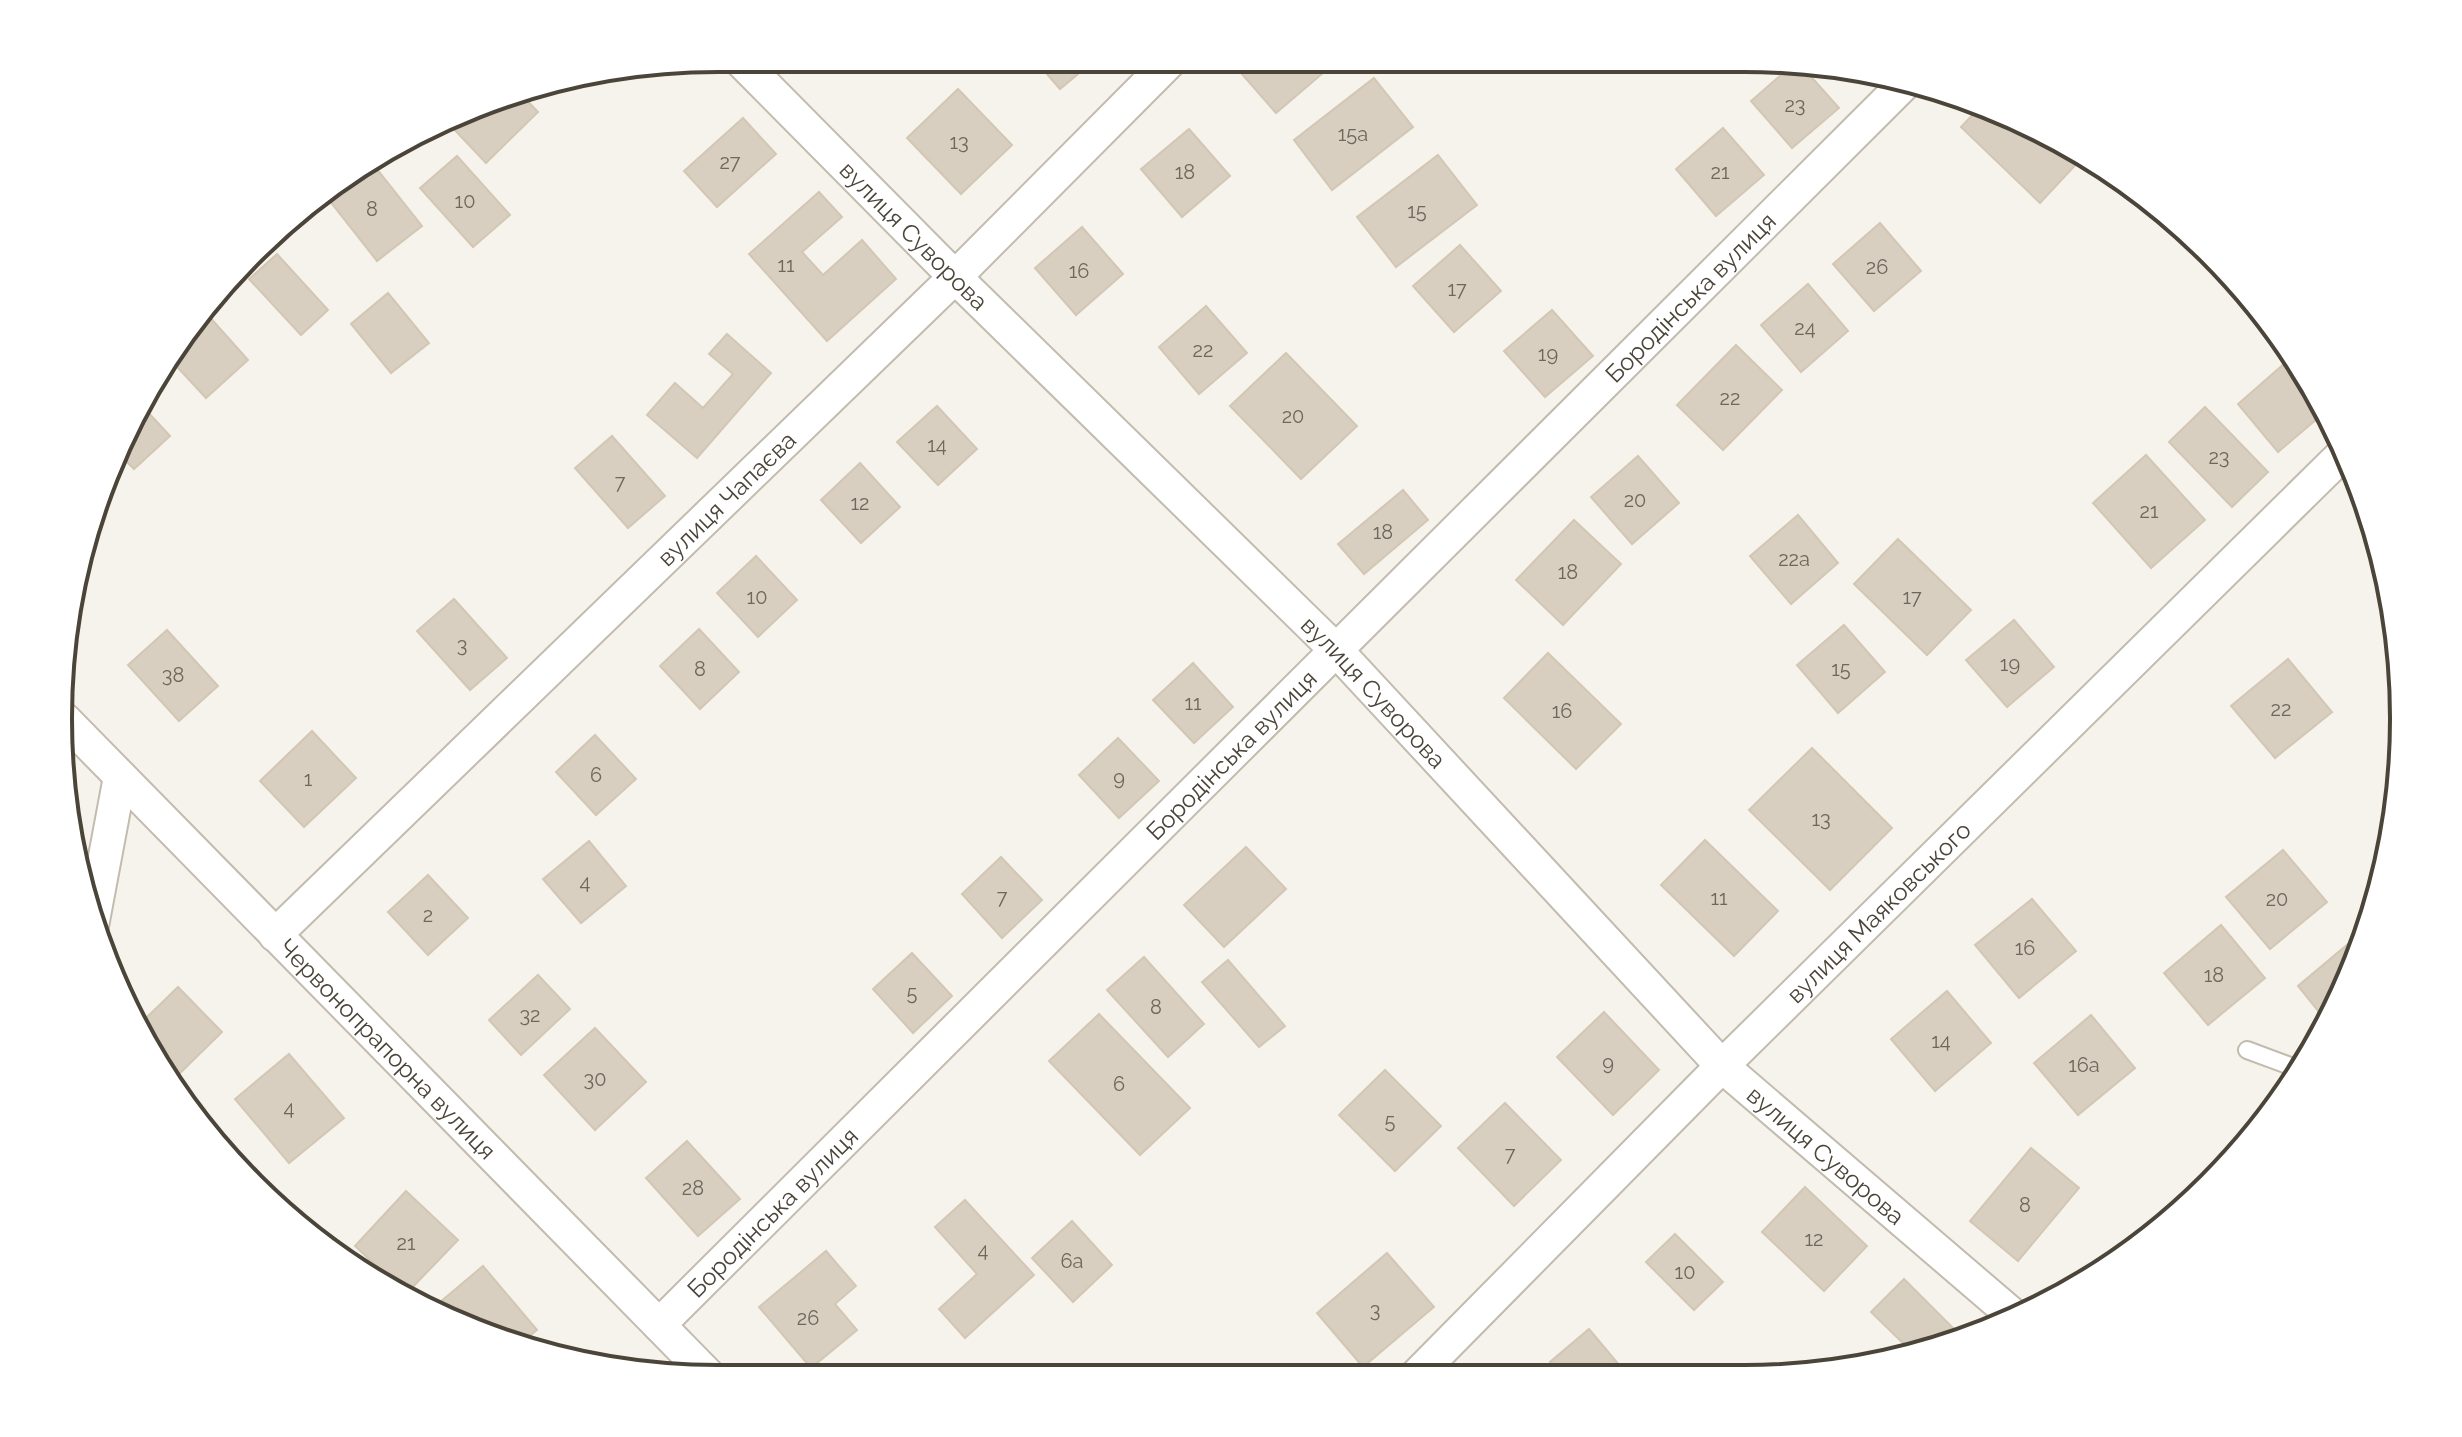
<svg xmlns="http://www.w3.org/2000/svg" width="2462" height="1437" viewBox="0 0 2462 1437" font-family="Raleway,sans-serif">
<style>
.building{fill:#d8cfc1;stroke:#d3c7b4;stroke-width:2}
.lines{fill:none;stroke-linecap:round;stroke-linejoin:round}
.lane-casing{stroke:#c2bbae;stroke-width:20}
.street-casing{stroke:#c2bbae;stroke-width:36}
.lane{stroke:#fff;stroke-width:16}
.street{stroke:#fff;stroke-width:32}
.labels{text-anchor:middle;dominant-baseline:central;stroke-width:8;stroke-linejoin:round;paint-order:stroke}
.number-label{font-size:20px;fill:#6e675b}
.street-label{font-size:24px;fill:#4b4439;stroke:#fff}
.rim{fill:none;stroke:#4b4439;stroke-width:4}
</style>
<rect width="100%" height="100%" fill="#f6f3ec"/>
<g class="building">
<polygon points="1033,58 1096,59 1060,89"/>
<polygon points="1243,59 1311,59 1323,73 1276,113 1235,66"/>
<polygon points="1797,61 1839,108 1792,148 1751,101"/>
<polygon points="1374,78 1413,127 1332,190 1294,140"/>
<polygon points="958,89 1012,145 961,194 907,138"/>
<polygon points="518,91 538,112 486,163 449,124 507,93"/>
<polygon points="1981,106 2073,151 2081,159 2040,203 1961,127"/>
<polygon points="743,118 776,154 717,207 684,171"/>
<polygon points="1723,128 1764,175 1716,216 1676,169"/>
<polygon points="1189,129 1230,176 1182,217 1141,169"/>
<polygon points="1438,155 1477,205 1396,267 1357,217"/>
<polygon points="457,156 510,215 473,247 420,188"/>
<polygon points="373,164 422,226 377,261 322,191"/>
<polygon points="819,192 842,217 802,252 823,275 862,240 896,279 827,341 749,254"/>
<polygon points="1880,223 1921,271 1874,311 1833,264"/>
<polygon points="1082,227 1123,274 1076,315 1035,268"/>
<polygon points="1460,245 1501,291 1454,332 1413,286"/>
<polygon points="277,254 328,310 301,335 249,279"/>
<polygon points="1808,284 1848,331 1801,372 1761,325"/>
<polygon points="388,293 429,343 391,373 351,324"/>
<polygon points="1206,306 1247,353 1199,394 1159,347"/>
<polygon points="1552,310 1593,356 1545,397 1504,351"/>
<polygon points="206,313 248,360 206,398 167,356"/>
<polygon points="727,334 771,373 697,458 647,415 675,383 703,408 733,374 709,354"/>
<polygon points="1736,345 1782,390 1723,450 1677,405"/>
<polygon points="1286,353 1357,426 1301,479 1230,406"/>
<polygon points="2285,363 2325,412 2278,452 2238,404"/>
<polygon points="937,406 977,449 938,485 897,442"/>
<polygon points="2205,407 2268,472 2232,507 2169,442"/>
<polygon points="144,408 170,436 134,469 122,457"/>
<polygon points="612,436 665,496 628,528 575,468"/>
<polygon points="2146,455 2205,520 2151,568 2093,503"/>
<polygon points="1638,456 1679,503 1632,544 1591,497"/>
<polygon points="860,463 900,507 861,543 821,500"/>
<polygon points="1403,490 1428,520 1364,574 1338,544"/>
<polygon points="1798,515 1838,563 1791,604 1750,556"/>
<polygon points="1574,520 1621,564 1563,625 1516,580"/>
<polygon points="1898,539 1971,610 1927,655 1854,584"/>
<polygon points="756,556 797,600 758,637 717,593"/>
<polygon points="454,599 507,658 470,690 417,631"/>
<polygon points="2014,620 2054,667 2007,707 1966,660"/>
<polygon points="1844,625 1885,672 1838,713 1797,665"/>
<polygon points="699,629 739,672 700,709 660,666"/>
<polygon points="167,630 218,686 179,721 128,665"/>
<polygon points="1548,653 1621,724 1576,769 1504,698"/>
<polygon points="2288,659 2332,712 2275,758 2231,706"/>
<polygon points="1193,663 1233,707 1194,743 1153,700"/>
<polygon points="312,731 356,778 304,827 260,781"/>
<polygon points="595,735 636,779 596,815 556,772"/>
<polygon points="1118,738 1159,781 1119,818 1079,775"/>
<polygon points="1812,748 1892,828 1830,890 1749,810"/>
<polygon points="1705,840 1778,911 1734,956 1661,885"/>
<polygon points="589,841 626,886 581,923 543,879"/>
<polygon points="1246,847 1286,889 1224,947 1184,905"/>
<polygon points="2283,850 2327,902 2270,949 2226,897"/>
<polygon points="1001,857 1042,900 1002,938 962,894"/>
<polygon points="428,875 468,918 428,955 388,912"/>
<polygon points="2032,899 2076,951 2019,998 1975,945"/>
<polygon points="2221,925 2265,978 2208,1025 2164,973"/>
<polygon points="2354,939 2361,947 2354,971 2327,1022 2298,986"/>
<polygon points="912,953 952,996 913,1033 873,989"/>
<polygon points="1144,957 1204,1024 1168,1057 1107,990"/>
<polygon points="1228,960 1285,1026 1259,1047 1202,982"/>
<polygon points="538,975 570,1009 521,1055 489,1020"/>
<polygon points="178,987 222,1032 175,1078 168,1071 142,1022"/>
<polygon points="1947,991 1991,1043 1935,1091 1891,1039"/>
<polygon points="1604,1012 1659,1070 1613,1115 1557,1057"/>
<polygon points="1099,1014 1190,1108 1140,1155 1049,1061"/>
<polygon points="2091,1015 2135,1068 2078,1115 2034,1063"/>
<polygon points="595,1028 646,1082 595,1130 544,1075"/>
<polygon points="289,1054 344,1118 289,1163 235,1099"/>
<polygon points="1385,1070 1441,1126 1395,1171 1339,1115"/>
<polygon points="2273,1088 2286,1094 2247,1141"/>
<polygon points="1505,1103 1561,1160 1514,1206 1458,1148"/>
<polygon points="687,1141 740,1199 698,1236 646,1178"/>
<polygon points="2031,1148 2079,1188 2018,1261 1970,1221"/>
<polygon points="1805,1187 1867,1246 1824,1291 1762,1232"/>
<polygon points="406,1191 458,1240 406,1294 355,1246"/>
<polygon points="965,1200 1034,1275 965,1338 939,1309 977,1274 935,1227"/>
<polygon points="1072,1221 1112,1265 1073,1302 1032,1258"/>
<polygon points="1675,1234 1723,1282 1694,1310 1646,1262"/>
<polygon points="826,1251 856,1286 835,1304 857,1330 811,1368 759,1307"/>
<polygon points="1387,1253 1434,1307 1363,1367 1317,1313"/>
<polygon points="483,1266 537,1330 518,1346 507,1344 433,1308"/>
<polygon points="1904,1279 1957,1332 1942,1347 1913,1353 1871,1312"/>
<polygon points="1589,1329 1630,1378 1563,1378 1550,1362"/>
<polygon points="1287,1364 1301,1378 1273,1378"/>
</g>
<g class="lines">
<g class="lane-casing">
<polyline id="lane" points="2247,1050 2301,1070"/>
</g>
<g class="street-casing">
<g id="street">
<path id="s1" d="M738,58L955,277L1337,651L1722,1066L2015,1317"/>
<path id="s2" d="M64,719L711,1378"/>
<polyline points="92,926 120,777"/>
<path id="s3" d="M275,935L955,277L1172,59"/>
<path id="s4" d="M659,1325L1905,83"/>
<path id="s5" d="M1414,1378L1722,1066L2346,451"/>
</g>
</g>
<use href="#lane" class="lane"/>
<use href="#street" class="street"/>
</g>
<g class="labels">
<g class="number-label">
<text x="1795" y="105">23</text>
<text x="1353" y="134">15а</text>
<text x="959" y="142">13</text>
<text x="730" y="162">27</text>
<text x="1185" y="172">18</text>
<text x="1720" y="172">21</text>
<text x="465" y="201">10</text>
<text x="372" y="209">8</text>
<text x="1417" y="211">15</text>
<text x="786" y="265">11</text>
<text x="1877" y="267">26</text>
<text x="1079" y="271">16</text>
<text x="1457" y="289">17</text>
<text x="1805" y="328">24</text>
<text x="1203" y="350">22</text>
<text x="1548" y="354">19</text>
<text x="1730" y="398">22</text>
<text x="1293" y="416">20</text>
<text x="937" y="445">14</text>
<text x="2219" y="457">23</text>
<text x="620" y="482">7</text>
<text x="1635" y="500">20</text>
<text x="860" y="503">12</text>
<text x="2149" y="511">21</text>
<text x="1383" y="532">18</text>
<text x="1794" y="559">22а</text>
<text x="1568" y="572">18</text>
<text x="757" y="597">10</text>
<text x="1912" y="597">17</text>
<text x="462" y="645">3</text>
<text x="2010" y="664">19</text>
<text x="700" y="669">8</text>
<text x="1841" y="669">15</text>
<text x="173" y="675">38</text>
<text x="1193" y="703">11</text>
<text x="2281" y="709">22</text>
<text x="1562" y="711">16</text>
<text x="596" y="775">6</text>
<text x="1119" y="778">9</text>
<text x="308" y="779">1</text>
<text x="1821" y="819">13</text>
<text x="585" y="882">4</text>
<text x="1002" y="897">7</text>
<text x="1719" y="898">11</text>
<text x="2277" y="899">20</text>
<text x="428" y="915">2</text>
<text x="2025" y="948">16</text>
<text x="2214" y="975">18</text>
<text x="912" y="993">5</text>
<text x="1156" y="1007">8</text>
<text x="530" y="1015">32</text>
<text x="1941" y="1041">14</text>
<text x="1608" y="1063">9</text>
<text x="2084" y="1065">16а</text>
<text x="595" y="1079">30</text>
<text x="1119" y="1084">6</text>
<text x="289" y="1108">4</text>
<text x="1390" y="1121">5</text>
<text x="1510" y="1154">7</text>
<text x="693" y="1188">28</text>
<text x="2025" y="1205">8</text>
<text x="1814" y="1239">12</text>
<text x="406" y="1243">21</text>
<text x="983" y="1250">4</text>
<text x="1072" y="1261">6а</text>
<text x="1685" y="1272">10</text>
<text x="1375" y="1310">3</text>
<text x="808" y="1318">26</text>
</g>
<g class="street-label">
<text stroke="none"><textPath href="#s1" startOffset="250">вулиця Суворова</textPath></text>
<text stroke="none"><textPath href="#s4" startOffset="1456">Бородінська вулиця</textPath></text>
<text stroke="none"><textPath href="#s3" startOffset="628">вулиця Чапаєва</textPath></text>
<text stroke="none"><textPath href="#s1" startOffset="898">вулиця Суворова</textPath></text>
<text stroke="none"><textPath href="#s4" startOffset="808">Бородінська вулиця</textPath></text>
<text stroke="none"><textPath href="#s5" startOffset="658">вулиця Маяковського</textPath></text>
<text stroke="none"><textPath href="#s2" startOffset="462">Червонопрапорна вулиця</textPath></text>
<text stroke="none"><textPath href="#s1" startOffset="1546">вулиця Суворова</textPath></text>
<text stroke="none"><textPath href="#s4" startOffset="160">Бородінська вулиця</textPath></text>
</g>
</g>
<path d="M0 0H2462V1437H0ZM718 72H1744A646 646 0 0 1 2390 718V719A646 646 0 0 1 1744 1365H718A646 646 0 0 1 72 719V718A646 646 0 0 1 718 72Z" fill="#fff" fill-rule="evenodd"/>
<path class="rim" d="M718 72H1744A646 646 0 0 1 2390 718V719A646 646 0 0 1 1744 1365H718A646 646 0 0 1 72 719V718A646 646 0 0 1 718 72Z"/>
</svg>
